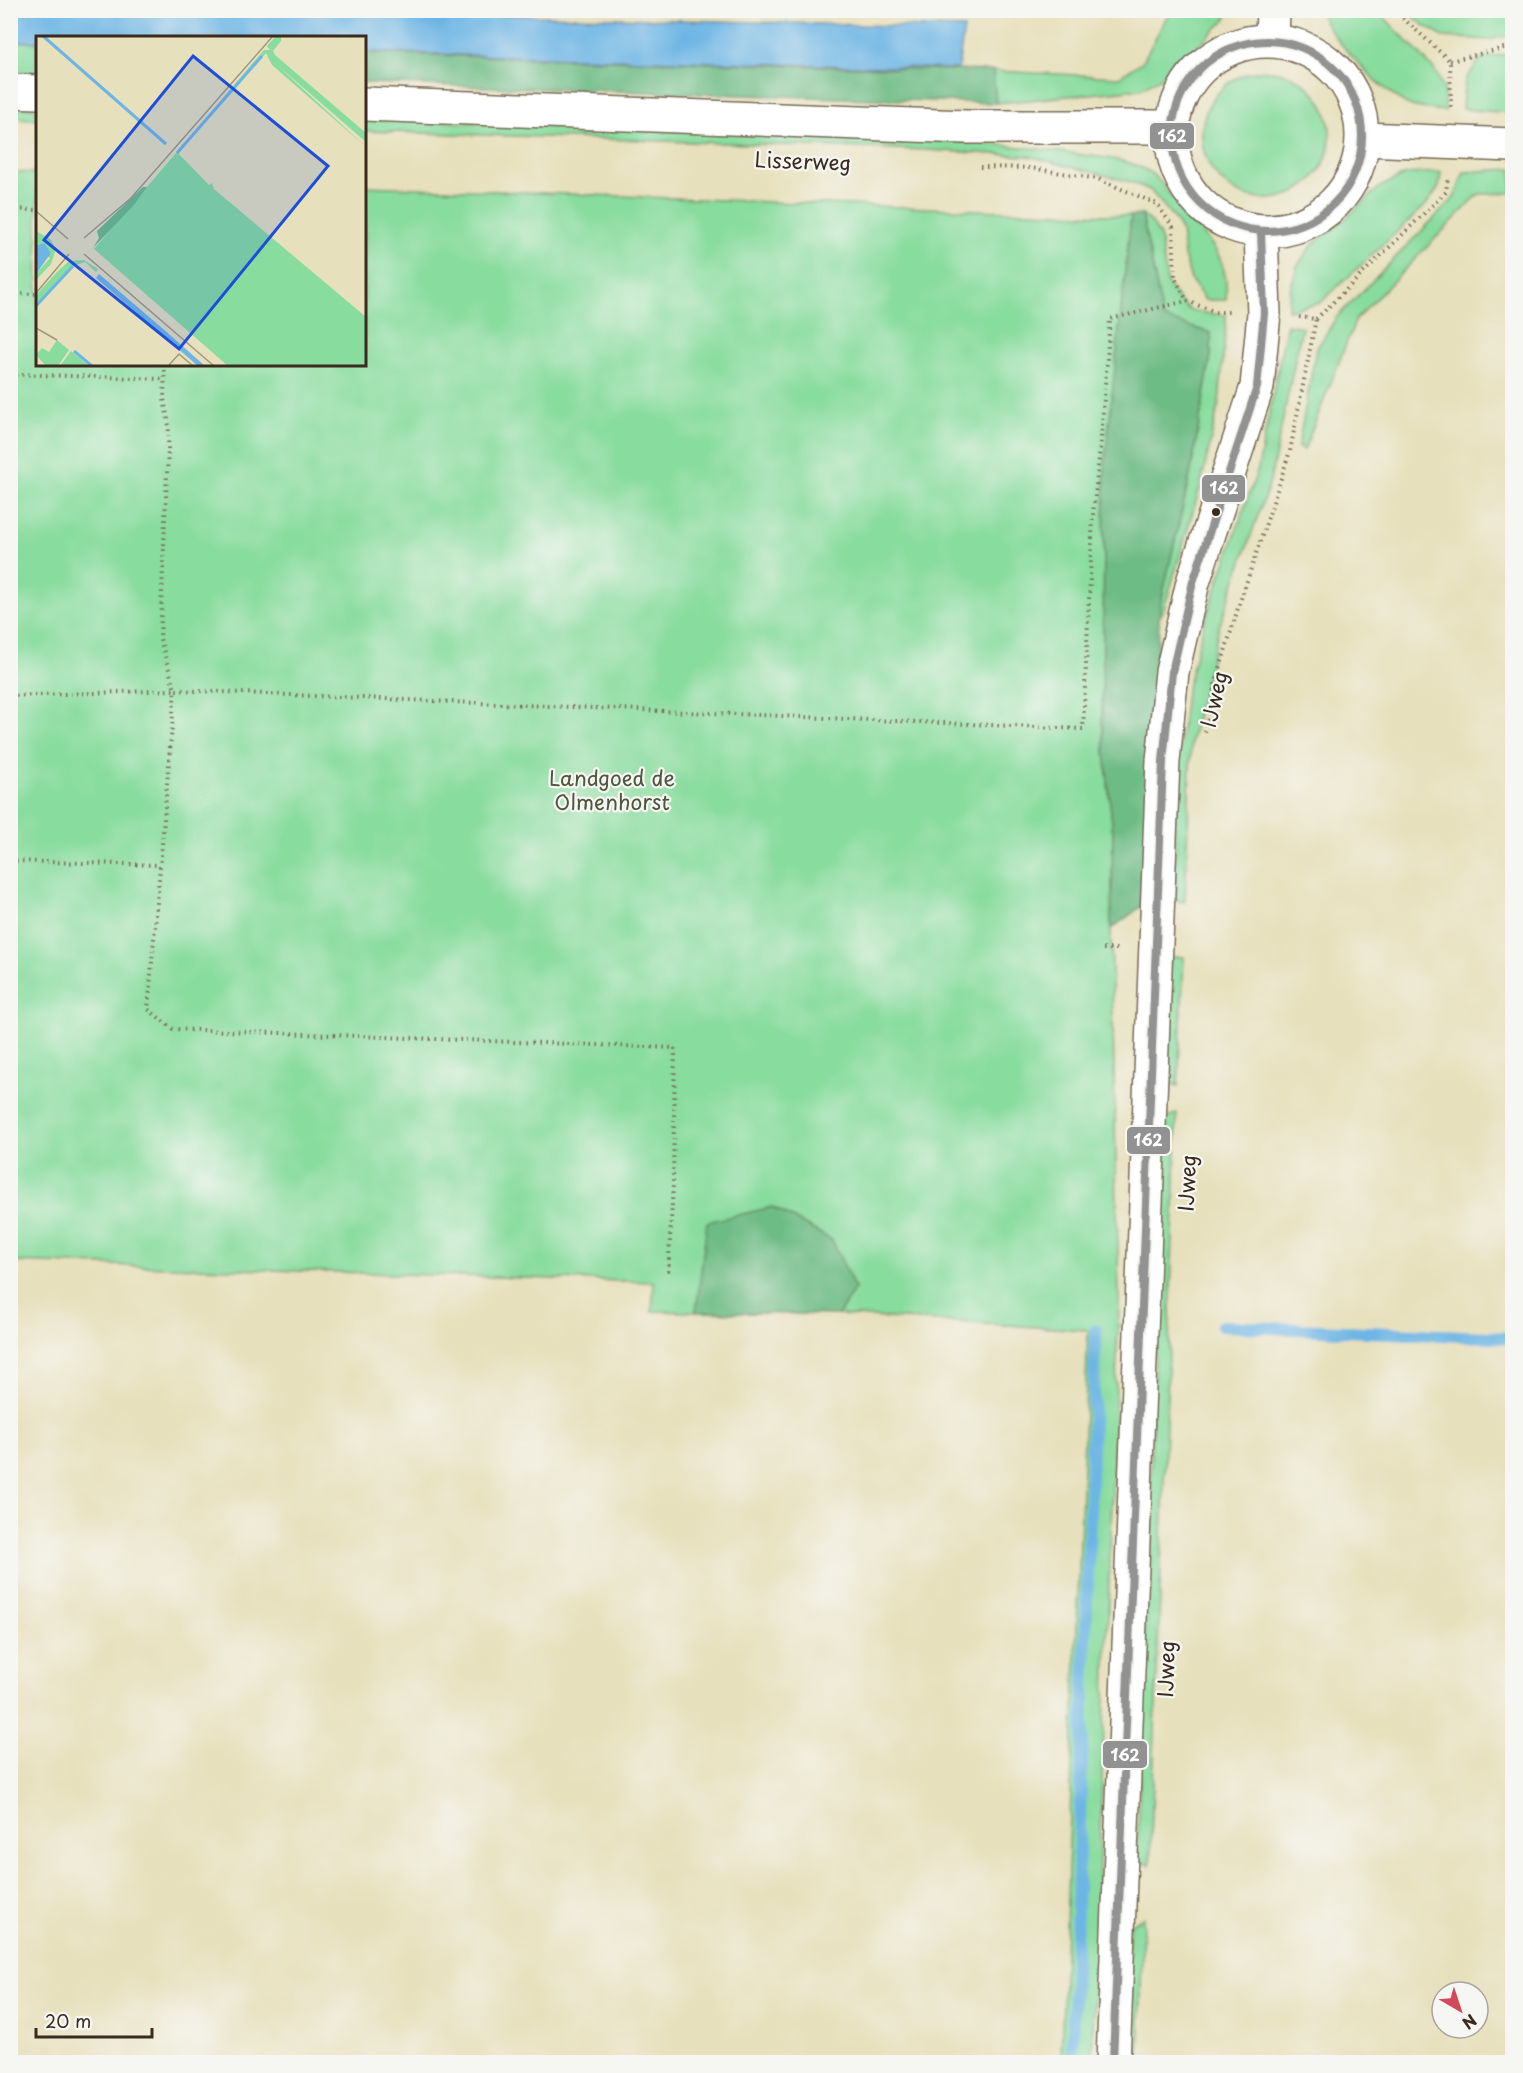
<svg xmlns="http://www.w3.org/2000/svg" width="1523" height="2073" viewBox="0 0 1523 2073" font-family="'Playpen Sans',sans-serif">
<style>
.green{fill:#88dc9e;stroke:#62835e;stroke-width:1.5}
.forest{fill:#6ebc85;stroke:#547352;stroke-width:1.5}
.water{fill:#6db5e4;stroke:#547081;stroke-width:1.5}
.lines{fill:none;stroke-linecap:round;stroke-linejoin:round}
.stream{stroke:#6db5e4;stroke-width:12}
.secondary-casing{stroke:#776a55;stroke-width:36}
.path{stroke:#776a55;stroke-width:4;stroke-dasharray:1.5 4.5;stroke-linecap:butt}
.secondary{stroke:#fff;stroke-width:33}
.bus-1-casing{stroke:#f6f6f2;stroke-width:12}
.bus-1{stroke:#929292;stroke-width:8}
.bus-dot{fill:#3b2a1e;stroke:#f6f6f2;stroke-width:2}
.labels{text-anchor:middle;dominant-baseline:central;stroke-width:4.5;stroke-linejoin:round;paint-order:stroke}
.street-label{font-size:21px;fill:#3b2a1e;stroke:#f6f6f2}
.park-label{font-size:21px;fill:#4e563e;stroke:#f6f6f2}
.inset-river{fill:none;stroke:#6db5e4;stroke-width:3}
.inset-road{fill:none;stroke:#a2977d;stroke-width:1.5}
.view{fill:#1d4ed8;fill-opacity:0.15;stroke:#1d4ed8;stroke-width:3}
.inset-edge{fill:none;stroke:#3b2a1e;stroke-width:3}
.line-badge{stroke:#f6f6f2;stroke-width:2}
.badge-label{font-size:16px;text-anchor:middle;font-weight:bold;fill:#fff}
</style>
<rect width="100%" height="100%" fill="#f6f6f2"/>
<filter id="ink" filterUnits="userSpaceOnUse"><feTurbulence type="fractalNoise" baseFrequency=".0167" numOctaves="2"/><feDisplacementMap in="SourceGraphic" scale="12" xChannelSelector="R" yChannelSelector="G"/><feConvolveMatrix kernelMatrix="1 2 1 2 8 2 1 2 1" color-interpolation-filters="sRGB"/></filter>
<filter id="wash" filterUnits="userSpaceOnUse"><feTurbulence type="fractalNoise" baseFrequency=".008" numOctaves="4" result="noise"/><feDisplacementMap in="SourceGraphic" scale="24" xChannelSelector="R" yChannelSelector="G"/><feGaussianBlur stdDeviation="1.35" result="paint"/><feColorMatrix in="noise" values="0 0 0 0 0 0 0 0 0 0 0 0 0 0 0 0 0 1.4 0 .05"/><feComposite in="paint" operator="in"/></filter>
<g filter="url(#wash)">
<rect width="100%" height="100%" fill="#e7e0bc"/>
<g class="green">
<polygon points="1170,11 1231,11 1224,21 1188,55 1163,76 1141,89 996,103 993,71 1119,77 1143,61"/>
<path d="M1319,11H1378L1434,69L1444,89L1445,111C1434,109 1419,109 1409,105C1382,92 1331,38 1319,11Z"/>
<polygon points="1406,11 1512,11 1512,35 1490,40 1443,37 1422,24"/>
<polygon points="11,41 37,42 37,73 11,72"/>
<polygon points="1512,53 1512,113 1462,109 1465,80 1481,59"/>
<circle cx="1266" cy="135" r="64"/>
<polygon points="11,107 37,108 37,119 11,118"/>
<path d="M365,119C530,125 696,131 862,137C933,139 1004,143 1075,154C1096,157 1120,158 1140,167C1162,177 1167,193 1182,210C1208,239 1230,257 1226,300H1205L1191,280L1184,255L1181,230L1173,217L1150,190L1131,182L1028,156L926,150L365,131Z"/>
<polygon points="1512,169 1512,193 1479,194 1356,319 1304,450 1298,447 1316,350 1336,318 1454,198 1464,172"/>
<polygon points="11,172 37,173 38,364 364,364 365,186 1131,216 1105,463 1102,720 1113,833 1111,929 1119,1301 1092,2062 1061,2062 1088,1330 838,1315 855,1289 700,1284 696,1312 652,1311 654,1282 11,1262"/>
<polygon points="1441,172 1439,187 1425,206 1320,303 1288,310 1290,291 1297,266 1313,244 1336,227 1380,187 1407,174"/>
<polygon points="1142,215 1152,223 1160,236 1167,283 1178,299 1190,310 1210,314 1226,315 1226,325 1219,403 1201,484 1164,609 1159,618 1160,606 1191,470 1211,355 1163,318"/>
<polygon points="1287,324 1302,327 1270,481 1219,627 1191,742 1185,902 1176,901 1175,790 1186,692 1205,620 1258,469"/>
<polygon points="1170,957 1184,957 1178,1086 1165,1082"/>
<polygon points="1177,1113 1175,1182 1150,1865 1137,1861 1163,1120"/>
<polygon points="1143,1917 1139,2062 1125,2062 1129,1925"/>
</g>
<g class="forest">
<polygon points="365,53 993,71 996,103 365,83"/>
<polygon points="1142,215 1163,318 1211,333 1211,355 1191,470 1160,606 1143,905 1111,929 1113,833 1102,720 1105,463 1131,216"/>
<polygon points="772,1207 832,1240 855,1289 838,1315 696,1312 707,1222"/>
</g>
<polygon class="water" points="11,10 329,10 964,28 958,69 365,52 364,38 38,38 37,42 11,41"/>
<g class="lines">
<g class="stream">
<polyline points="1222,1326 1512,1338"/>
<polyline points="1072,2062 1096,1330"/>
</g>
</g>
</g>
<g filter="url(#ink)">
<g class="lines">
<g class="secondary-casing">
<g id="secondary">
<polyline points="1272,40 1273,10"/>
<circle cx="1267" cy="136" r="95"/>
<polyline points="10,91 38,92"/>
<polyline points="364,104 966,127 1172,127"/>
<polyline points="1364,139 1512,145"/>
<polyline points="1113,2062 1163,761 1172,672 1193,582 1257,387 1264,313 1261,232"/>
</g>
</g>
<g class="path">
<polyline points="1394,10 1450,61 1451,107"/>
<polyline points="1450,61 1512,46"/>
<polyline points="980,167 1031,168 1098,179 1157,204 1173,227 1175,278 1187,301 1216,312 1229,312"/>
<polyline points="10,209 38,210"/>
<polyline points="10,293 38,294"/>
<polyline points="1299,317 1316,319"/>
<polyline points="1316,319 1446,192 1448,177"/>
<polyline points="165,364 164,399 169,426 160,639 175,690 1083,729 1093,514 1101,438 1110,319 1187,301"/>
<polyline points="10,374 165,379"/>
<polyline points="10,696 175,690 148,1009 173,1029 675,1048 673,1185 668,1275"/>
<polyline points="1205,732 1215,685 1238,608 1290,451 1316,319"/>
<polyline points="10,861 160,865"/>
<polyline points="1103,949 1120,949"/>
</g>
<use href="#secondary" class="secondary"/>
<g class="bus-1-casing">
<g id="bus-1">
<circle cx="1267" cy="136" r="95"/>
<polyline points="1113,2062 1163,761 1172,672 1193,582 1257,387 1264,313 1261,232"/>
</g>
</g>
<use href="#bus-1" class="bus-1"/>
</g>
</g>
<circle class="bus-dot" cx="1216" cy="512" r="5"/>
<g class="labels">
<g class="street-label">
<text transform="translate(803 160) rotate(2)">Lisserweg</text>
<text transform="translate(1213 699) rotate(-77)">IJweg</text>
<text transform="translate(1186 1183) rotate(-87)">IJweg</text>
<text transform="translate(1165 1669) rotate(-88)">IJweg</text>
</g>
<g class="park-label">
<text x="612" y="777">Landgoed de<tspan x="612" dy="24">Olmenhorst</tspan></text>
</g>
</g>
<g transform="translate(36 36)">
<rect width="330" height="330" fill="#e7e0bc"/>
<path d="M240,0H245V5L237,15L239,19L330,97V106L240,28L330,111L236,29L230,17L142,117L173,149L176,147L178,153L330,281V330H192L58,213L228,14H234L231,10ZM0,195L14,203L20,213L15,228L0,244V238L14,222L0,210ZM48,224L62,233L60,236L49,226L37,230L0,270V259L21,236L33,225ZM21,304L33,314L22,330H10L0,319L6,312L13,316ZM35,315L53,330H24Z" fill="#88dc9e"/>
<path d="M107,151H111L97,170L57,212L63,202L61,195Z" fill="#6ebc85"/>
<path d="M8,207L15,217L0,238V210ZM63,238L126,292L169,330H162L60,242Z" fill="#6db5e4"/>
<path class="inset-river" d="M7,0L130,108M141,117L226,20M0,270L37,230M38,315L56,330"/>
<path class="inset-road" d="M0,175L32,203M48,202L95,162L237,0M48,218L178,330M0,257L33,218M0,292L21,304M133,329L143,318L157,330"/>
<path class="view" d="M157,20L292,130L143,313L8,204Z"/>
<rect width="330" height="330" class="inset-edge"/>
</g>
<g class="line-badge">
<rect x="1149" y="122" width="46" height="28" rx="6" fill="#929292"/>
<rect x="1201" y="474" width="45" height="29" rx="6" fill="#929292"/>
<rect x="1126" y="1126" width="45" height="29" rx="6" fill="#929292"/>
<rect x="1102" y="1740" width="46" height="29" rx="6" fill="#929292"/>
</g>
<g class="badge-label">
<text x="1172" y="142">162</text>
<text x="1224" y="494">162</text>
<text x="1148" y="1146">162</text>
<text x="1125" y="1761">162</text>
</g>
<rect width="1523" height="2073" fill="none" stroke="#f6f6f2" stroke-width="36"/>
<g transform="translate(1460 2010) rotate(141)"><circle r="28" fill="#f6f6f2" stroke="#aba49d" stroke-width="1.5"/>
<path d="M0-4.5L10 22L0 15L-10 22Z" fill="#d1495b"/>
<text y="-9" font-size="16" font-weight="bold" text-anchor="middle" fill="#3b2a1e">N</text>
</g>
<path d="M36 2028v9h116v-9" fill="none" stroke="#3b2a1e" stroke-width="3"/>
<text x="45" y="2028" font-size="18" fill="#3b2a1e" stroke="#f6f6f2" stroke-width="4.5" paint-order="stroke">20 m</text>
</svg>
